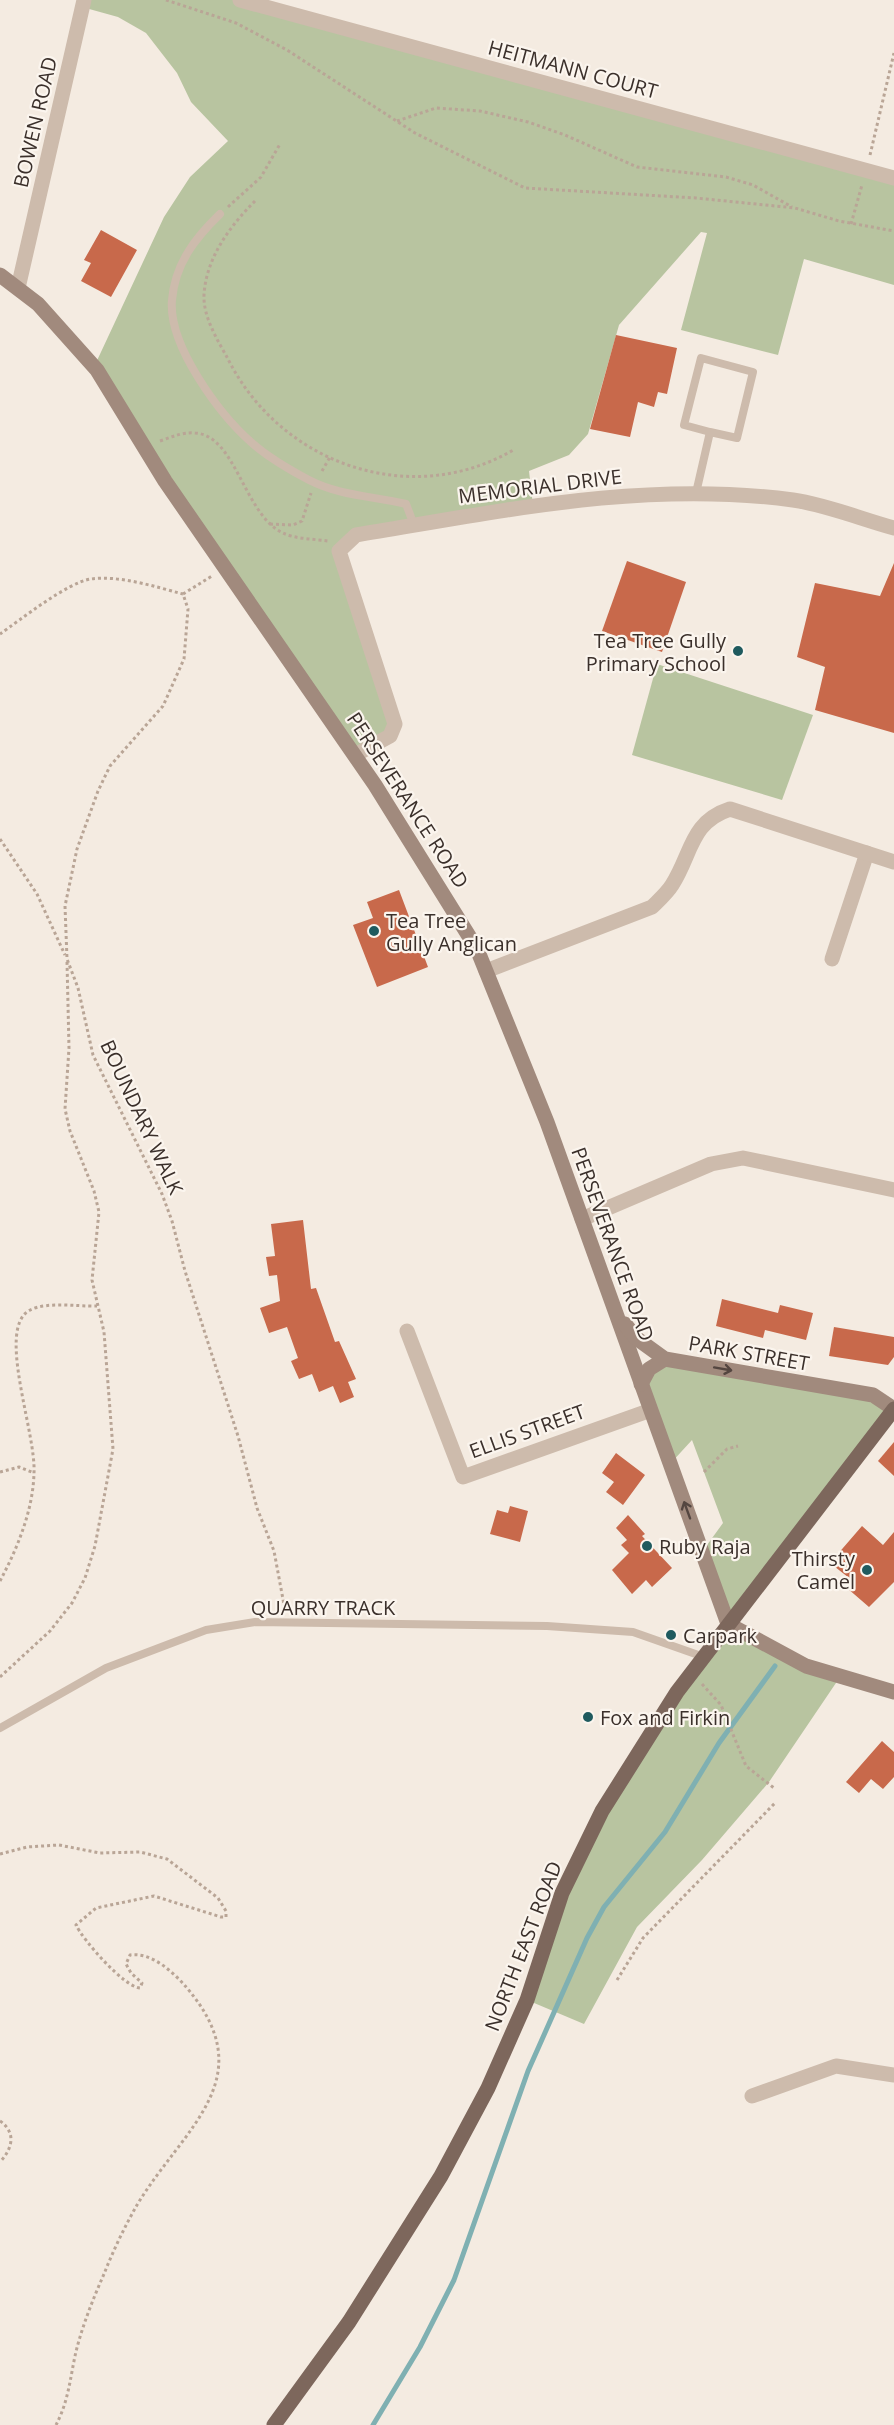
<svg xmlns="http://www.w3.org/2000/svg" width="894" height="2425" viewBox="0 0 894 2425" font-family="'Open Sans',sans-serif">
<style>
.green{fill:#b8c4a0}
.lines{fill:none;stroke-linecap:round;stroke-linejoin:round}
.stream{stroke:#7fb0b2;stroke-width:5}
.building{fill:#c8694b}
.path{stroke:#b9a596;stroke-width:3;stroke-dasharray:3 3;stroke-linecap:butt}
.lane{stroke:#cdbbac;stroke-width:8}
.street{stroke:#cdbbac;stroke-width:15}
.secondary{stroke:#a18a7d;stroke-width:15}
.primary{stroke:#7d675c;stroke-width:15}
.oneway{stroke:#544640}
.poi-dot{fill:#1f5a5e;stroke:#fbf5ee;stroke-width:2}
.labels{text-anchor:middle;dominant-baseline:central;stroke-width:4.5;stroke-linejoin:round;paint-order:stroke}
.street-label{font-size:20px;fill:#3b302b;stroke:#fbf5ee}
.poi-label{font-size:20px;fill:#3b302b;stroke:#fbf5ee;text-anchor:start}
</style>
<rect width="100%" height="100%" fill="#f4ebe1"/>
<g class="green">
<polygon points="84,0 240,0 894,178 894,285 804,259 778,355 681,330 707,233 701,232 619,325 588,434 569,455 529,471 533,506 356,535 339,550 395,724 355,755 94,367 164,217 190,177 228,141 191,102 177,73 146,33 118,17 82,7"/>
<polygon points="657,664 813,715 782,800 632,755"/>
<polygon points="665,1359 873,1395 894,1409 728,1624 840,1677 769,1782 702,1860 637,1927 584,2024 527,2000 602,1811 727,1624 702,1552 723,1523 692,1440 670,1464 641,1384"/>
</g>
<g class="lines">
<polyline class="stream" points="373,2425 420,2347 454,2280 528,2071 587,1938 604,1907 665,1832 719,1743 775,1666"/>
</g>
<g class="building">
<polygon points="101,230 137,250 111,297 81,281 91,263 84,260"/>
<polygon points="616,335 677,348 667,394 658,392 654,407 638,402 630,437 590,429"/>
<polygon points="627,561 686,582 662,652 602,631"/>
<polygon points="894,563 894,733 815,710 825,667 797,657 815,583 880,596"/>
<polygon points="399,890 428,967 377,987 353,925 373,918 367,902"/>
<polygon points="303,1220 311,1289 316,1288 335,1342 339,1341 356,1379 348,1382 354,1397 340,1403 333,1386 319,1392 312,1374 299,1379 291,1361 298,1358 287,1327 269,1333 260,1308 280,1301 277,1275 269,1276 266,1257 275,1256 271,1224"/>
<polygon points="722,1299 778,1313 780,1305 813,1313 806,1340 765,1330 763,1338 716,1326"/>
<polygon points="834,1327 894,1337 894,1357 888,1365 829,1356"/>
<polygon points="894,1442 894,1476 878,1461"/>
<polygon points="616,1453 645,1475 623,1505 606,1492 614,1482 602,1473"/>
<polygon points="510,1506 528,1511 520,1542 490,1534 497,1510 508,1513"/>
<polygon points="628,1515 645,1534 642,1536 672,1568 652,1587 646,1580 632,1594 612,1570 629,1553 621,1545 627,1540 616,1528"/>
<polygon points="862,1526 883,1545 894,1532 894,1582 869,1607 847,1588 853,1581 830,1563"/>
<polygon points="882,1741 894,1752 894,1777 883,1789 871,1779 859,1793 846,1782"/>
</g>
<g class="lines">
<g class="path">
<polyline points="166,0 236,23 287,50 415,133 525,188 696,198 795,208 839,221 894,231"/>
<polyline points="397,121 436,108 480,111 528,122 565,135 637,167 726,177 753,185 792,207"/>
<polyline points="870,155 894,53"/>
<path d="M255,201C230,226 206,258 204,295C203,317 218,341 228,359C281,465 412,510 515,449"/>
<polyline points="228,207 261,177 280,144"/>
<polyline points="851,224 862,185"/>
<path d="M160,441C172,437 182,432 195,433C236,435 244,515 283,533C295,539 314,539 328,541"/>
<polyline points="322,471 330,457"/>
<polyline points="270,524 293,525 302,521 311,493"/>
<polyline points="183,594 212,576"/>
<path d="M0,634C20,620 68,582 91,579C120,575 156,587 183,594L188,609L184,659L163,706L110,766L98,791L77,849L65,906L67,959L78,988L93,1055L162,1194L172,1221L185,1271L238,1436L257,1508L274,1551L285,1610"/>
<polyline points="0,839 37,894 65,955"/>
<polyline points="0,1472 19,1467 34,1473"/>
<polyline points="704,1472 727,1449 738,1446"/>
<path d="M0,1581C17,1549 33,1511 34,1473C36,1435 2,1344 23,1316C35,1299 77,1307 97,1306"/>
<polyline points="0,1677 50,1631 72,1603 85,1578 95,1546 113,1449 104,1332 92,1280 99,1212 94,1191 70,1131 65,1109 69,1048 67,961"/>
<polyline points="702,1684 721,1705 746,1766 774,1788"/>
<path d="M0,1854L27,1847L59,1845L100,1853L140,1852L167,1859L218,1898L226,1911V1917H221L154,1896L96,1908L76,1925C83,1940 124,1987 140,1988L142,1983L131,1973L126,1964L130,1955C152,1952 173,1972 187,1988C264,2079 183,2128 137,2205C125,2226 113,2251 104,2274C93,2299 81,2329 75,2356C70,2380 68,2402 56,2425"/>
<polyline points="617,1980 643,1938 775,1803"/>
<path d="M0,2121C17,2133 12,2149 0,2162"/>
</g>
<g class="lane">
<path d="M220,214C195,238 175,264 172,300C168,345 219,414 252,443C269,458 290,470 309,480C340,496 373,496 406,504L414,525"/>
<polyline points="696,493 710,432 737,438 753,372 701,358 684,425 710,432"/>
<polyline points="0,1728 106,1668 206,1630 255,1622 547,1626 633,1632 704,1657"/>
</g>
<g class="street">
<polyline points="240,0 894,178"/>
<polyline points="18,288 84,0"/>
<path d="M355,755L390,736L395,724L339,551L356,535C502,511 645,480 793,500C827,505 861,519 894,528"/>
<polyline points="832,959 867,853"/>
<path d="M486,971L652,907C659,900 667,893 672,885C692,854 690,822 730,809L894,862"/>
<polyline points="582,1219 711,1164 743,1158 894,1190"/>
<polyline points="407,1331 463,1477 651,1410"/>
<polyline points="752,2096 836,2066 894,2075"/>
</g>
<g class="secondary">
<polyline points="0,275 38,304 97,370 165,481 375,785 477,949 547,1122 728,1624 806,1666 894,1692"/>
<polyline points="625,1324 636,1338 665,1359 873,1395 894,1409"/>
<polyline points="641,1384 649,1369 665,1359"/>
</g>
<polyline class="primary" points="274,2425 349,2322 441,2176 488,2088 527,2000 562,1893 602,1811 677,1692 894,1409"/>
</g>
<defs><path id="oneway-shaft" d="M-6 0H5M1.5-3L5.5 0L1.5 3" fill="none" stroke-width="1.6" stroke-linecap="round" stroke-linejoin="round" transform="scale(1.5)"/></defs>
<g class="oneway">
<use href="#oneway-shaft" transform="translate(723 1369) rotate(10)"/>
<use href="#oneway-shaft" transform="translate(687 1510) rotate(-110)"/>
</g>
<g class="poi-dot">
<circle cx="738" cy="651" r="6"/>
<circle cx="374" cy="931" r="6"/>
<circle cx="647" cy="1546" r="6"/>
<circle cx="867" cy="1570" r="6"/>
<circle cx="671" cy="1635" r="6"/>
<circle cx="588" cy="1717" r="6"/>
</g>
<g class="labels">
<g class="street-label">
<text transform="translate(573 69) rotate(15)">HEITMANN COURT</text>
<text transform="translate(35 122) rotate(-77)">BOWEN ROAD</text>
<text transform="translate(540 486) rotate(-7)">MEMORIAL DRIVE</text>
<text transform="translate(408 800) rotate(57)">PERSEVERANCE ROAD</text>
<text transform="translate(142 1117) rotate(65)">BOUNDARY WALK</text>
<text transform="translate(613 1244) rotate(70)">PERSEVERANCE ROAD</text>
<text transform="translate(749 1353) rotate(10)">PARK STREET</text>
<text transform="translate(527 1431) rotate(-20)">ELLIS STREET</text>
<text x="323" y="1607">QUARRY TRACK</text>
<text transform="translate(523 1946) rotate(-69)">NORTH EAST ROAD</text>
</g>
<g class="poi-label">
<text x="726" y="640" text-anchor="end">Tea Tree Gully<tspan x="726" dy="23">Primary School</tspan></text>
<text x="386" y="920">Tea Tree<tspan x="386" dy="23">Gully Anglican</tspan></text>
<text x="659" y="1546">Ruby Raja</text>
<text x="855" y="1558" text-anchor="end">Thirsty<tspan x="855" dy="23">Camel</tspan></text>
<text x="683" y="1635">Carpark</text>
<text x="600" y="1717">Fox and Firkin</text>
</g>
</g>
</svg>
